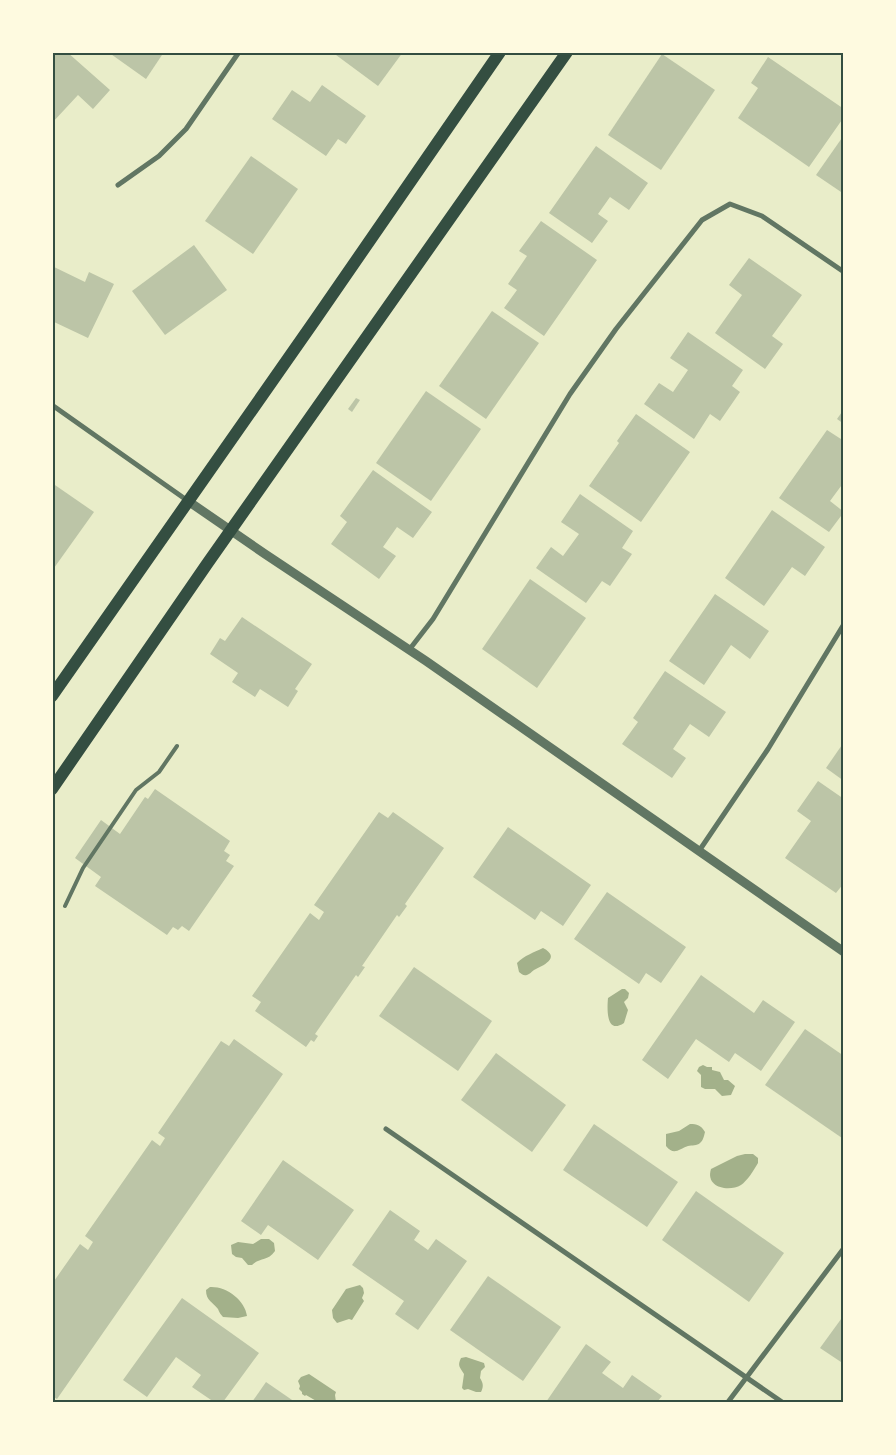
<svg xmlns="http://www.w3.org/2000/svg" width="896" height="1455" viewBox="0 0 896 1455" font-family="'Work Sans',sans-serif">
<style>
.water{fill:#a3b18a}
.building{fill:#bcc5a7}
.lines{fill:none;stroke-linecap:round;stroke-linejoin:round}
.service{stroke:#617663;stroke-width:4}
.minor{stroke:#617663;stroke-width:5}
.tertiary{stroke:#617663;stroke-width:9}
.primary{stroke:#344e41;stroke-width:12}
.neatline{fill:none;stroke:#344e41;stroke-width:2}
</style>
<rect width="100%" height="100%" fill="#e9edc9"/>
<g class="water">
<path d="M543,948C562,958 542,966 534,970C531,972 530,974 527,975C523,976 522,974 519,972L517,963C525,955 533,953 543,948Z"/>
<path d="M622,989H625L629,993L628,998L624,1002L628,1010L624,1023C606,1035 607,1009 608,998Z"/>
<polygon points="703,1065 707,1067 712,1067 712,1070 720,1072 724,1080 728,1080 735,1086 731,1095 722,1096 715,1089 705,1089 701,1087 701,1075 697,1071 699,1067"/>
<path d="M690,1124C697,1124 701,1125 705,1132C704,1136 703,1141 700,1143C697,1146 692,1145 688,1146C679,1149 674,1156 666,1146V1134L679,1131Z"/>
<path d="M745,1154H753L758,1158V1163C754,1170 747,1181 741,1185C729,1192 705,1188 711,1169L737,1156Z"/>
<path d="M261,1239H269L274,1243L275,1251C267,1262 260,1257 252,1265H248L242,1258L236,1257L232,1254L231,1245L238,1242L253,1244Z"/>
<polygon points="360,1285 363,1288 364,1293 362,1298 364,1301 352,1320 349,1319 337,1323 333,1318 332,1310 346,1289"/>
<path d="M210,1287C226,1286 245,1300 247,1316L238,1318L223,1317C221,1315 219,1312 218,1309C213,1302 206,1301 206,1290Z"/>
<path d="M466,1357L484,1363L485,1367L481,1371L480,1378C483,1383 484,1386 481,1392H476L468,1389L464,1390L462,1388L464,1374C460,1367 457,1366 461,1358Z"/>
<polygon points="309,1374 336,1392 335,1395 336,1402 318,1402 306,1395 305,1396 302,1394 302,1392 299,1389 300,1386 298,1381 301,1377"/>
</g>
<g class="building">
<polygon points="56,52 67,52 110,90 93,109 78,95 52,123 52,56"/>
<polygon points="108,52 164,52 146,79"/>
<polygon points="332,52 403,52 378,86"/>
<polygon points="662,54 715,90 661,170 608,135"/>
<polygon points="768,57 844,109 844,117 809,167 738,118 758,88 751,83"/>
<polygon points="322,85 366,116 346,144 338,139 326,156 272,119 292,90 310,102"/>
<polygon points="844,135 844,194 816,175"/>
<polygon points="596,146 648,183 629,210 610,197 598,214 608,221 592,243 549,213"/>
<polygon points="251,156 298,189 253,254 205,221"/>
<polygon points="541,221 597,260 544,336 504,308 517,290 508,284 527,256 519,251"/>
<polygon points="194,245 227,290 165,335 132,291"/>
<polygon points="749,258 802,295 772,336 783,344 765,369 715,333 742,295 729,285"/>
<polygon points="52,266 85,282 89,272 114,284 88,338 52,321"/>
<polygon points="492,311 539,343 486,419 439,386"/>
<polygon points="688,332 743,370 732,386 740,392 720,421 710,414 694,439 644,404 659,383 673,392 688,370 670,358"/>
<polygon points="426,391 481,429 431,501 376,463"/>
<polygon points="356,398 360,400 352,412 348,409"/>
<polygon points="844,409 844,424 837,419"/>
<polygon points="636,414 690,452 641,522 589,486 619,443 617,441"/>
<polygon points="827,430 844,441 844,482 830,501 844,512 829,532 779,498"/>
<polygon points="373,470 432,512 413,538 397,527 383,547 396,556 379,579 331,544 347,522 340,516"/>
<polygon points="52,483 94,512 54,568 52,567"/>
<polygon points="580,494 633,531 622,548 632,554 610,586 602,581 586,603 536,568 551,547 563,556 579,534 561,522"/>
<polygon points="772,510 825,547 805,576 792,567 764,606 725,578"/>
<polygon points="530,579 586,618 537,688 482,649"/>
<polygon points="715,594 769,631 750,659 731,645 704,685 669,661"/>
<polygon points="242,617 312,664 295,689 298,691 288,707 260,689 255,697 232,682 238,673 210,654 220,638 225,641"/>
<polygon points="665,671 726,712 709,737 690,724 673,749 686,758 672,778 622,744 638,722 633,718"/>
<polygon points="844,742 844,781 826,768"/>
<polygon points="818,781 844,799 844,883 836,893 785,858 811,821 797,811"/>
<polygon points="155,789 230,841 224,851 230,855 226,861 234,866 189,931 182,926 178,930 173,927 167,935 95,886 101,877 75,858 101,820 120,834 145,797 148,799"/>
<polygon points="379,812 388,818 393,812 444,848 405,904 407,906 399,917 397,915 362,966 365,967 358,977 356,975 315,1034 318,1036 314,1042 311,1040 306,1047 255,1011 261,1002 252,996 310,913 319,920 324,912 314,905"/>
<polygon points="508,827 591,885 563,926 541,911 535,920 473,877"/>
<polygon points="607,892 686,947 661,983 646,973 639,984 574,939"/>
<polygon points="414,967 492,1021 458,1071 379,1016"/>
<polygon points="701,975 754,1013 763,1000 795,1022 761,1071 735,1053 729,1062 696,1039 668,1079 642,1060"/>
<polygon points="805,1029 844,1056 844,1136 842,1138 765,1085"/>
<polygon points="234,1039 283,1074 57,1399 52,1396 52,1284 80,1244 88,1250 93,1242 85,1236 152,1140 160,1146 165,1138 158,1133 221,1041 229,1046"/>
<polygon points="496,1053 566,1105 532,1152 461,1100"/>
<polygon points="594,1124 678,1182 647,1227 563,1170"/>
<polygon points="283,1160 354,1210 318,1260 268,1225 261,1235 241,1221"/>
<polygon points="696,1191 784,1253 749,1302 662,1240"/>
<polygon points="390,1210 420,1231 414,1240 428,1250 436,1239 467,1261 418,1330 395,1314 404,1301 352,1265"/>
<polygon points="488,1276 561,1327 523,1381 450,1330"/>
<polygon points="182,1298 259,1353 223,1402 214,1402 192,1387 201,1375 176,1357 147,1397 123,1380"/>
<polygon points="844,1315 844,1364 820,1348"/>
<polygon points="586,1344 611,1362 602,1373 623,1388 632,1375 662,1396 657,1402 546,1402"/>
<polygon points="266,1382 295,1402 252,1402"/>
</g>
<g class="lines">
<polyline class="service" points="65,906 83,868 136,790 159,772 177,746"/>
<g class="minor">
<polyline points="118,185 159,156 186,129 239,52"/>
<polyline points="52,405 188,501"/>
<polyline points="409,650 433,619 570,394 616,329 702,220 730,204 762,216 844,272"/>
<polyline points="699,851 768,749 844,624"/>
<polyline points="386,1129 782,1402"/>
<polyline points="728,1402 844,1248"/>
</g>
<polyline class="tertiary" points="188,501 265,554 426,661 844,952"/>
<g class="primary">
<polyline points="52,696 315,320 500,52"/>
<polyline points="52,789 207,564 567,52"/>
</g>
</g>
<rect width="896" height="1455" fill="none" stroke="#fefae0" stroke-width="108"/>
<rect x="54" y="54" width="788" height="1347" class="neatline"/>
</svg>
